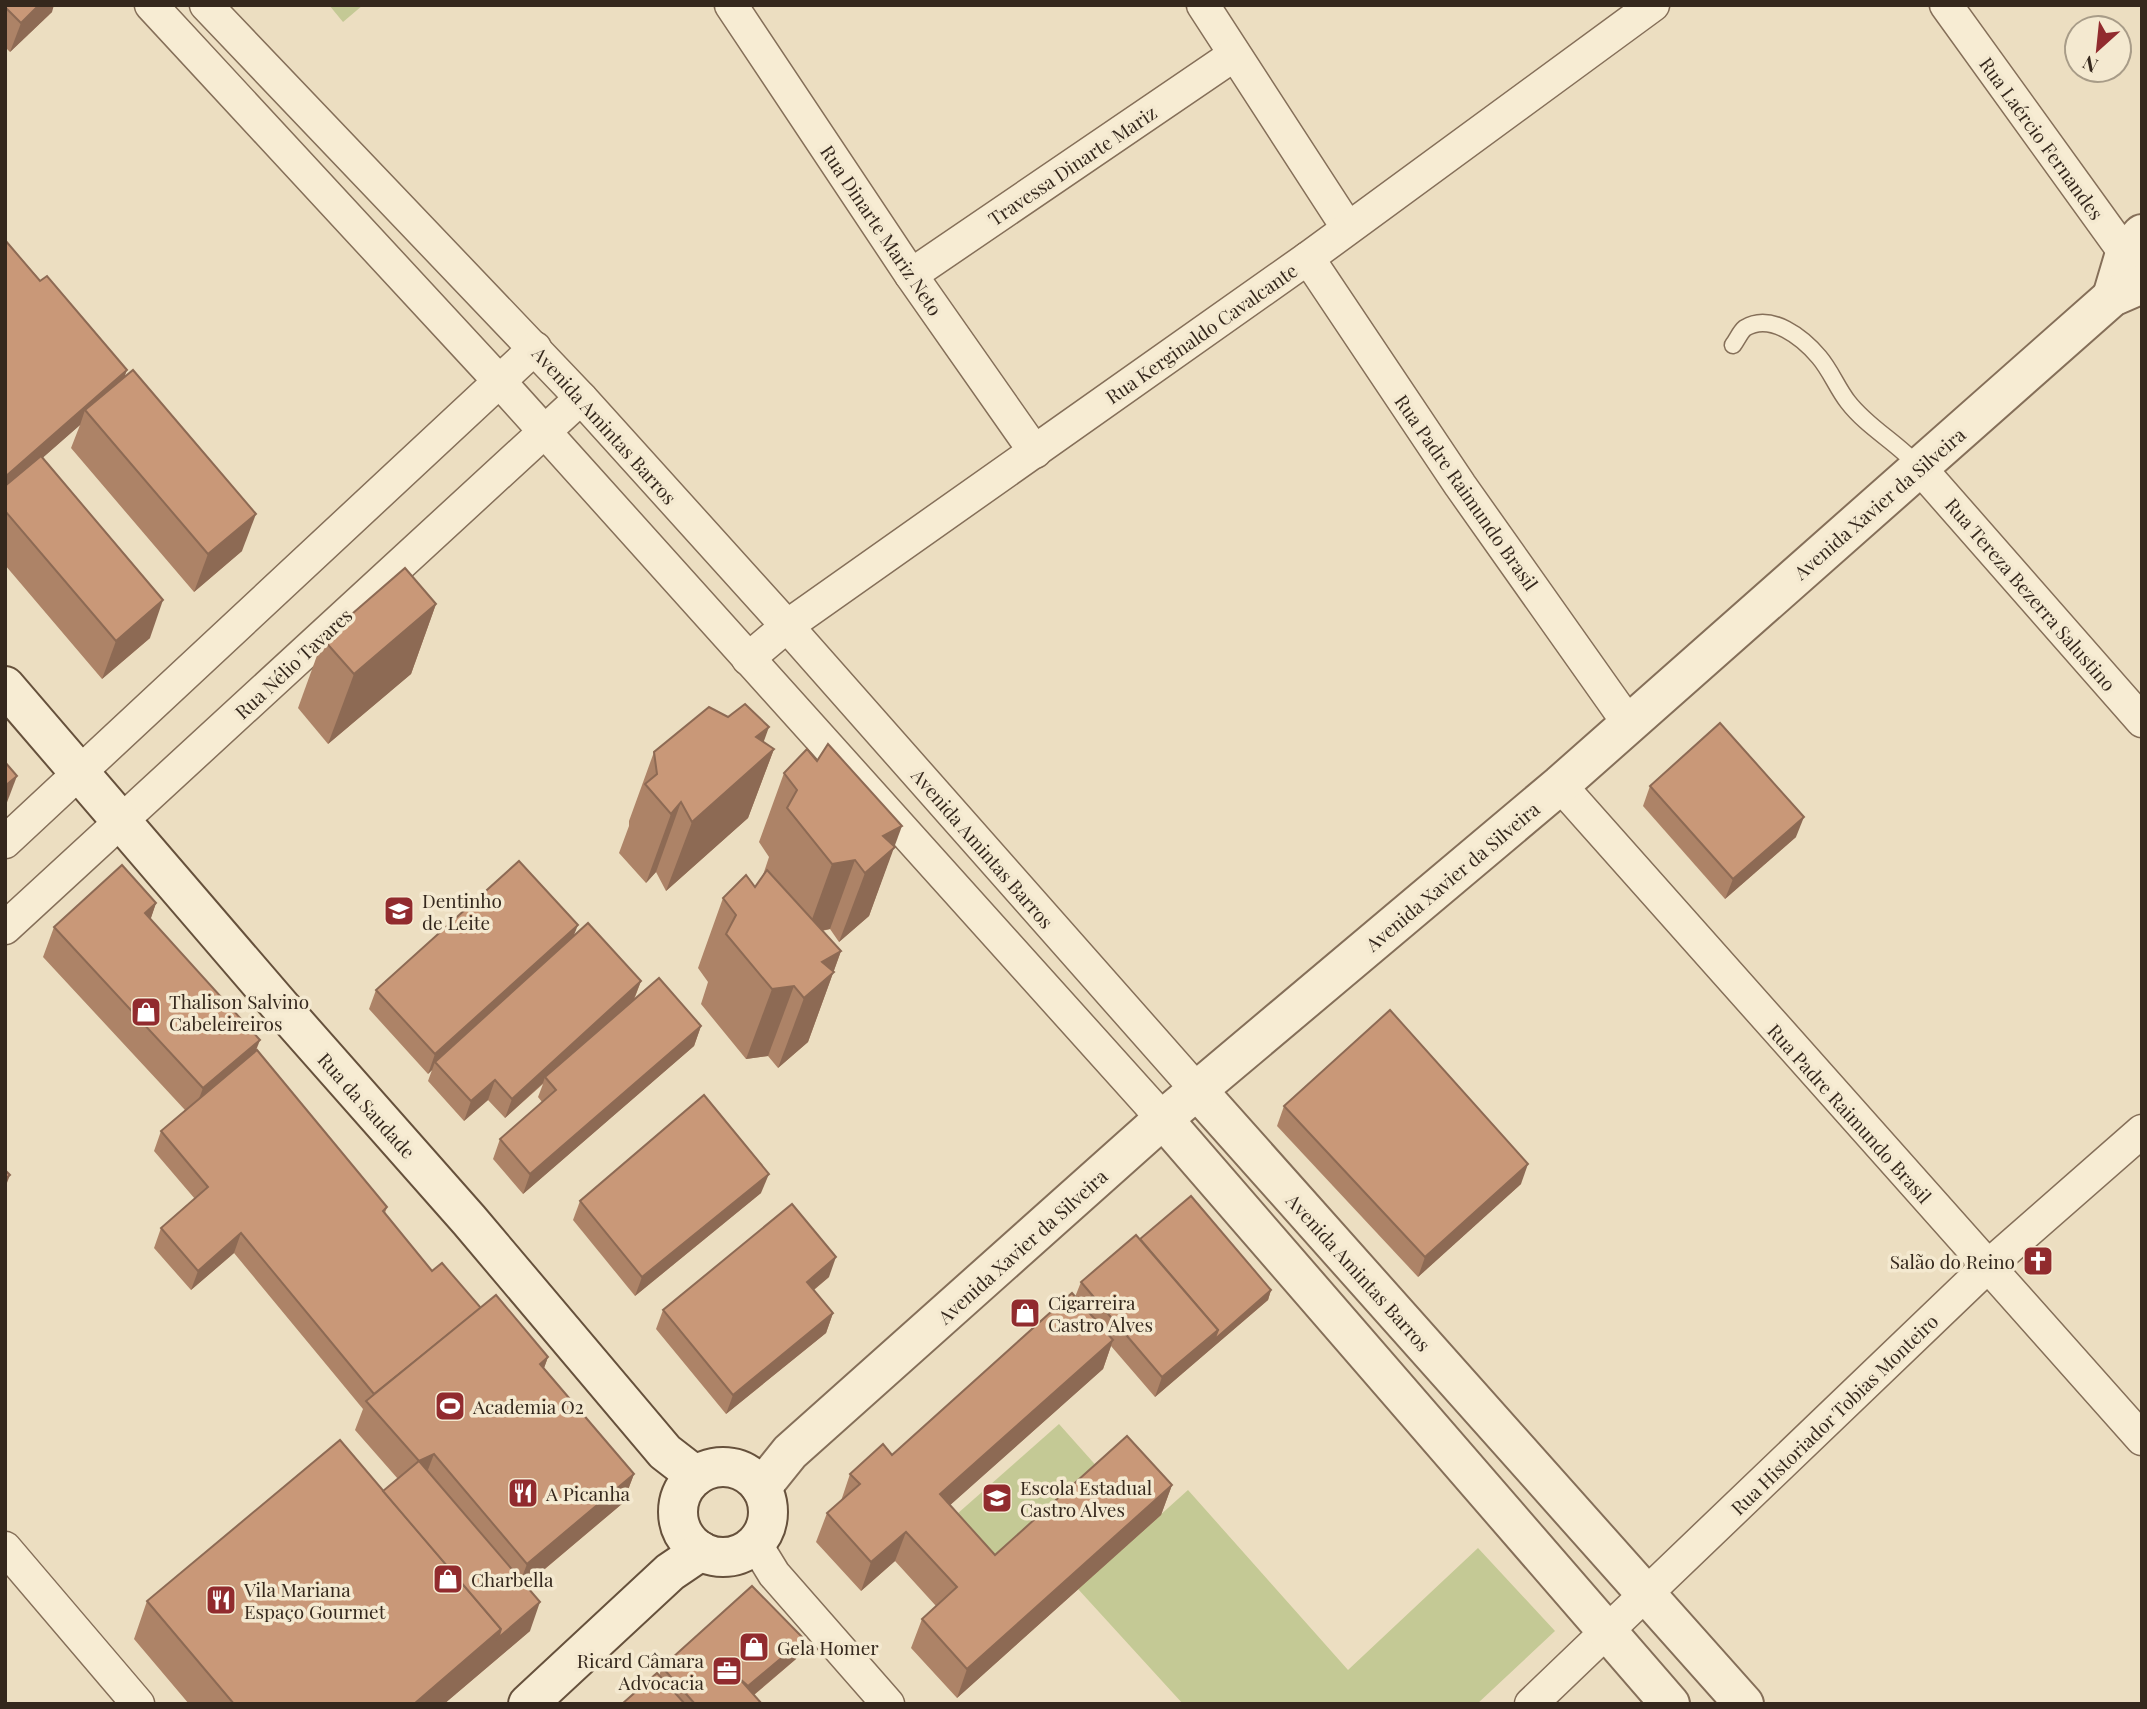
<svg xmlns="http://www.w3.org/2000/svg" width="2147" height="1709" viewBox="0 0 2147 1709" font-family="'Playfair Display',serif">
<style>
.green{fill:#c4c995}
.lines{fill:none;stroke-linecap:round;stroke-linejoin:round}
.service-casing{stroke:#856f59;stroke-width:19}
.minor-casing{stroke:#856f59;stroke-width:35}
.tertiary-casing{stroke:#856f59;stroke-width:42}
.secondary-casing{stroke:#66513c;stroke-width:42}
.service{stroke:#f7ecd3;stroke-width:16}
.minor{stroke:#f7ecd3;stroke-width:32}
.tertiary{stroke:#f7ecd3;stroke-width:38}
.secondary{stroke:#f7ecd3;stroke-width:38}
.wall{fill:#ad8367}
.shaded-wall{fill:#8d6a54}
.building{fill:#c99878;stroke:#8d6a54;stroke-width:2}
.labels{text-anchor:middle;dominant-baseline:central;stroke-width:7;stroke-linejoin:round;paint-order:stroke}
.street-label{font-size:19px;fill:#35281d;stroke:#f4e9d0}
.poi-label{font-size:19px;fill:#35281d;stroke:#f4e9d0;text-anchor:start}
</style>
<rect width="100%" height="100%" fill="#ecdec1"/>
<g class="green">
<polygon points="329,5 363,5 343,22"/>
<polygon points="1059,1424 1100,1470 982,1575 940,1529"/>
<polygon points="1188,1490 1348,1670 1478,1548 1555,1631 1477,1704 1183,1704 1078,1589"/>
</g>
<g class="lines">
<g class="service-casing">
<path id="service" d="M1733,345C1737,340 1740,332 1745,328C1771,312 1803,338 1819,357C1831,371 1837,388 1848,402C1868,428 1898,443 1919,467"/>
</g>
<g class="minor-casing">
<g id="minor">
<polyline points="151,5 500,382 1163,1119"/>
<polyline points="206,5 581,398 787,626 1197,1090"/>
<polyline points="731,5 911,275 1035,452"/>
<polyline points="1203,5 1347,227"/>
<polyline points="1946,5 2125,253 2141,268"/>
<polyline points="1308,258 1460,485 1629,724"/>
<polyline points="911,275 1234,55"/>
<polyline points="1919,467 2142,721"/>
<polyline points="748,659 787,626 1308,258 1653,5"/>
<polyline points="1560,785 2142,1439"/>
<polyline points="5,842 535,348"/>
<polyline points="5,928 581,398"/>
<polyline points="755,1543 774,1574 888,1704"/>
<polyline points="5,1548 138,1704"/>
<polyline points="1531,1704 1987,1267 2142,1131"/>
</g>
</g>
<g class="tertiary-casing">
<g id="tertiary">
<polyline points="2112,297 2125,253 2142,234"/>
<polyline points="1197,1090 1744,1704"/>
<polyline points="1163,1119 1670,1704"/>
<polyline points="761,1488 790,1452 1163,1119 1560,785 2112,297 2142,284"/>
</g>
</g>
<g class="secondary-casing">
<g id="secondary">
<polyline points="5,686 280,1006 469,1220 665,1452 696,1476"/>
<circle cx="723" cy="1512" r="45"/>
<polyline points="528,1704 670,1572 701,1551"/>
</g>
</g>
<use href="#service" class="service"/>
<use href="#minor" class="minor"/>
<use href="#tertiary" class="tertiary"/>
<use href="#secondary" class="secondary"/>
</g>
<g class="wall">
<polygon points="5,5 52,12 10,52 5,47"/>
<polygon points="5,240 125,376 242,551 194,592 71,448 80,425 42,458 150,638 102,679 5,565"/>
<polygon points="436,604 411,674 328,744 298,708 323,639"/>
<polygon points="763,742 774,749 748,818 666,891 656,872 646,883 619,853 629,826 629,821 654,752"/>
<polygon points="817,761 894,846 869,916 839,942 830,929 822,931 841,951 808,1042 778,1068 768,1056 746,1059 701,1004 708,982 698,968 723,898 755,887 762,878 769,857 759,842 784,773"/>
<polygon points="1650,786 1796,837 1725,899 1643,806"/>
<polygon points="156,903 150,920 387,1207 385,1213 432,1271 548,1357 544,1368 634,1474 623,1503 526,1585 530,1631 444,1704 189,1704 134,1639 147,1601 383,1491 398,1479 355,1430 363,1409 234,1253 191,1290 154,1248 161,1228 195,1199 154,1151 161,1131 185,1110 43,957 54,927"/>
<polygon points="574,935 641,981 634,1000 701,1026 694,1046 523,1194 493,1159 500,1139 542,1102 538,1097 543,1084 505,1118 488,1100 464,1121 428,1081 432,1070 428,1074 369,1009 376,990"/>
<polygon points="1284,1106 1521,1184 1418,1277 1277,1126"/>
<polygon points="761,1193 635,1296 573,1220 580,1201"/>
<polygon points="1140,1239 1271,1290 1268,1300 1155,1397 1111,1346 1103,1369 950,1505 995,1555 1172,1485 1161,1515 957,1698 911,1648 922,1619 936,1606 895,1561 861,1591 816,1542 827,1513 841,1501 850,1474 892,1455 1075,1297 1081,1282"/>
<polygon points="829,1277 814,1290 833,1313 826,1333 726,1414 656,1329 663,1310"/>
<polygon points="796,1659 754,1695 762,1704 622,1704 659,1676 662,1667"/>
</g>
<g class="shaded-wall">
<polygon points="39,5 54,5 52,12 10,52 21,23"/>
<polygon points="127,370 120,390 85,410 80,425 5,491 5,477"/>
<polygon points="256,514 242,551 194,592 208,554"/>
<polygon points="163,600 150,638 102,679 116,641"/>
<polygon points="436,604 411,674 328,744 354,674"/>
<polygon points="769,727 755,766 774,749 748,818 666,891 692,822 756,737"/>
<polygon points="17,776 6,805 5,806 5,786"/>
<polygon points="681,802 656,872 646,883 671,814"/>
<polygon points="1804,817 1796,837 1725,899 1733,879"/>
<polygon points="902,826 869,916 839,942 865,873 883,836"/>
<polygon points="855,860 830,929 807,933 832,864"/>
<polygon points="156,903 146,933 145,913"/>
<polygon points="578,925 570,945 435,1062 432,1070 428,1074 435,1054"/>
<polygon points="841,951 808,1042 778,1068 804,998 822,962"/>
<polygon points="641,981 633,1001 545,1077 543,1083 505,1118 512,1099"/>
<polygon points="794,986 768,1056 746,1059 772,989"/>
<polygon points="701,1026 694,1046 523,1194 530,1174"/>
<polygon points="260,1040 249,1069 192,1117 203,1088"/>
<polygon points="495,1080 488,1100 464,1121 471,1101"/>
<polygon points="1528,1164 1521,1184 1418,1277 1425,1257"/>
<polygon points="769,1174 761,1193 635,1296 642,1277"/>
<polygon points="10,1175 5,1188 5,1179"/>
<polygon points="241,1233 234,1253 191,1290 198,1271"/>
<polygon points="836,1257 829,1277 800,1301 807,1282"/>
<polygon points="1271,1290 1268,1300 1155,1397 1162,1377 1218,1330"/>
<polygon points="833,1313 826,1333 726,1414 733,1395"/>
<polygon points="1113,1340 1103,1369 930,1523 940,1494"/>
<polygon points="548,1357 537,1387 540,1364"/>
<polygon points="434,1454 423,1483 419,1461"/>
<polygon points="634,1474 623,1503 516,1593 527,1564"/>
<polygon points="1172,1485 1161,1515 957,1698 967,1669"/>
<polygon points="906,1532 895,1561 861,1591 871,1562"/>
<polygon points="540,1602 530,1631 444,1704 414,1704 501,1629"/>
<polygon points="804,1639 796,1659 743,1704 741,1704 748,1686"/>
</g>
<g class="building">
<polygon points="5,5 39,5 21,23 5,7"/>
<polygon points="5,240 40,281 47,276 127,370 5,477"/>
<polygon points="133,370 256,514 208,554 85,410"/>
<polygon points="41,456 163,600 116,641 5,511 5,486"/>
<polygon points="405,568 436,604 354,674 323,639"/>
<polygon points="745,704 769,727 756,737 774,749 692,822 681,802 671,814 645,784 657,774 654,752 709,707 728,717"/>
<polygon points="1720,723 1804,817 1733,879 1650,786"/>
<polygon points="828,744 902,826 883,836 895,847 865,873 855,860 832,864 787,808 797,790 784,773 807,749 817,761"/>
<polygon points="5,762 17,776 5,786"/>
<polygon points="519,861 578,925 435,1054 376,990"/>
<polygon points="122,865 156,903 145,913 260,1040 203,1088 54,927"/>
<polygon points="767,870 841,951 822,962 834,972 804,998 794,986 772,989 726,934 736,915 723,898 746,875 755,887"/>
<polygon points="588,923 641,981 512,1099 495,1080 471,1101 435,1062"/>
<polygon points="659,978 701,1026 530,1174 500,1139 556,1090 545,1077"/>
<polygon points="1390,1010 1528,1164 1425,1257 1284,1106"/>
<polygon points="257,1050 387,1207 383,1211 432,1271 442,1263 481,1308 374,1394 241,1233 198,1271 161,1228 208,1187 161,1131"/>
<polygon points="704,1095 769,1174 642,1277 580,1201"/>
<polygon points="5,1170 10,1175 5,1179"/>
<polygon points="1191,1196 1271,1290 1214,1340 1218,1330 1140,1239"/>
<polygon points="792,1204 836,1257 807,1282 833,1313 733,1395 663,1310"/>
<polygon points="1136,1235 1218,1330 1162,1377 1081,1282"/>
<polygon points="1072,1293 1113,1340 940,1494 995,1555 1127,1436 1172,1485 967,1669 922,1619 957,1587 906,1532 871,1562 827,1513 860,1484 850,1474 883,1444 892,1455"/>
<polygon points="496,1295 548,1357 540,1364 634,1474 527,1564 434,1454 419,1461 366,1401"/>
<polygon points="340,1440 501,1629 414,1704 234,1704 147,1601"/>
<polygon points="419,1461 540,1602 498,1638 501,1629 383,1491"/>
<polygon points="752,1586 804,1639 748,1686 738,1677 762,1704 695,1704 662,1667"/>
<polygon points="657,1673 685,1704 622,1704"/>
</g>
<defs>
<g id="school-square" transform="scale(1.575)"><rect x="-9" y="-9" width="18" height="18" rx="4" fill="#912b2e" stroke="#f4e9d0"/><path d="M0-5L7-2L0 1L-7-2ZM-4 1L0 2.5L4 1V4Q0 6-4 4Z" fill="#fff"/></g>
<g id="shop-square" transform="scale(1.575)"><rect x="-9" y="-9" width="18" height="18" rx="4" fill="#912b2e" stroke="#f4e9d0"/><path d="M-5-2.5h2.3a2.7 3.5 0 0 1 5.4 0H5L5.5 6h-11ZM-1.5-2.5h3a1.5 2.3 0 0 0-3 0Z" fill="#fff"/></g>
<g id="church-square" transform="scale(1.575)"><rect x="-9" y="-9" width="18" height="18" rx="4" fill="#912b2e" stroke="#f4e9d0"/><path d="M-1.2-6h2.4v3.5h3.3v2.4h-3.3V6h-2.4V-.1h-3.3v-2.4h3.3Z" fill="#fff"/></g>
<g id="stadium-square" transform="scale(1.575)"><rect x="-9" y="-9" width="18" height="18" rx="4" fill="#912b2e" stroke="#f4e9d0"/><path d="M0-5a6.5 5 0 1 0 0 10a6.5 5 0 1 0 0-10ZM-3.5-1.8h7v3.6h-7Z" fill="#fff"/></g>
<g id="restaurant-square" transform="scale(1.575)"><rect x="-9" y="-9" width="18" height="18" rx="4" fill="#912b2e" stroke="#f4e9d0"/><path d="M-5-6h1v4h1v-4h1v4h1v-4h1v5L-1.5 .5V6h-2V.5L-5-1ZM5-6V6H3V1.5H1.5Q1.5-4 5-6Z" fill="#fff"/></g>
<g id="office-square" transform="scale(1.575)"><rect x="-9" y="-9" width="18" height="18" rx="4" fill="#912b2e" stroke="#f4e9d0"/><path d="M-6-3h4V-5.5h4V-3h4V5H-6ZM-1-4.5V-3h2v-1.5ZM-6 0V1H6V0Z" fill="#fff"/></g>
</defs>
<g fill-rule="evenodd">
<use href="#school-square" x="399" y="911"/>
<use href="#shop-square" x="146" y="1012"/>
<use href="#church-square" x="2038" y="1261"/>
<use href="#shop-square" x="1025" y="1313"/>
<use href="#stadium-square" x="450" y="1406"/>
<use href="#restaurant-square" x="523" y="1493"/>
<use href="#school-square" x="997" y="1498"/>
<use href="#shop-square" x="448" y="1579"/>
<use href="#restaurant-square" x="221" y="1600"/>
<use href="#shop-square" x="754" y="1647"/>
<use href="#office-square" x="727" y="1671"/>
</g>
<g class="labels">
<g class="street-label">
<text transform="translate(2042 138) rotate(54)">Rua Laércio Fernandes</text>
<text transform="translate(1072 165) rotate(-34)">Travessa Dinarte Mariz</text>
<text transform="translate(882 230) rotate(56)">Rua Dinarte Mariz Neto</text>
<text transform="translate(1201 333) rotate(-35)">Rua Kerginaldo Cavalcante</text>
<text transform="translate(605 425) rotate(48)">Avenida Amintas Barros</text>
<text transform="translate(1467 492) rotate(55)">Rua Padre Raimundo Brasil</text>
<text transform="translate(1879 503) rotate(-41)">Avenida Xavier da Silveira</text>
<text transform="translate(2031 594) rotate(49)">Rua Tereza Bezerra Salustino</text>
<text transform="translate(293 663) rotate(-43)">Rua Nélio Tavares</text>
<text transform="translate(983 848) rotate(49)">Avenida Amintas Barros</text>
<text transform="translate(1452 876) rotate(-40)">Avenida Xavier da Silveira</text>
<text transform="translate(367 1105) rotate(48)">Rua da Saudade</text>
<text transform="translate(1850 1113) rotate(48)">Rua Padre Raimundo Brasil</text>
<text transform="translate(1022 1246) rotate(-42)">Avenida Xavier da Silveira</text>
<text transform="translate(1359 1272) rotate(48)">Avenida Amintas Barros</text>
<text transform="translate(1834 1414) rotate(-44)">Rua Historiador Tobias Monteiro</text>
</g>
<g class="poi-label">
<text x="422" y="900">Dentinho<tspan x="422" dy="22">de Leite</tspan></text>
<text x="169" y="1001">Thalison Salvino<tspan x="169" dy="22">Cabeleireiros</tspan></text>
<text x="2015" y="1261" text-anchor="end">Salão do Reino</text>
<text x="1048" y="1302">Cigarreira<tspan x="1048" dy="22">Castro Alves</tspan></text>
<text x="473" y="1406">Academia O2</text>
<text x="1020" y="1487">Escola Estadual<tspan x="1020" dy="22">Castro Alves</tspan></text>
<text x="546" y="1493">A Picanha</text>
<text x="471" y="1579">Charbella</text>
<text x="244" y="1589">Vila Mariana<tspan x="244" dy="22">Espaço Gourmet</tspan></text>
<text x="777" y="1647">Gela Homer</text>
<text x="704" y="1660" text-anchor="end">Ricard Câmara<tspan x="704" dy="22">Advocacia</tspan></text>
</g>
</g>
<rect width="2147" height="1709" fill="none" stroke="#35281d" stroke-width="14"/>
<g transform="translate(2098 49) rotate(207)"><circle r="33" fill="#f4e9d0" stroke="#a89c88" stroke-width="2"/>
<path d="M0-5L12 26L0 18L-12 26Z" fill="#912b2e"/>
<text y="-10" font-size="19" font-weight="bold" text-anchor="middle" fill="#35281d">N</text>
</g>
</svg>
